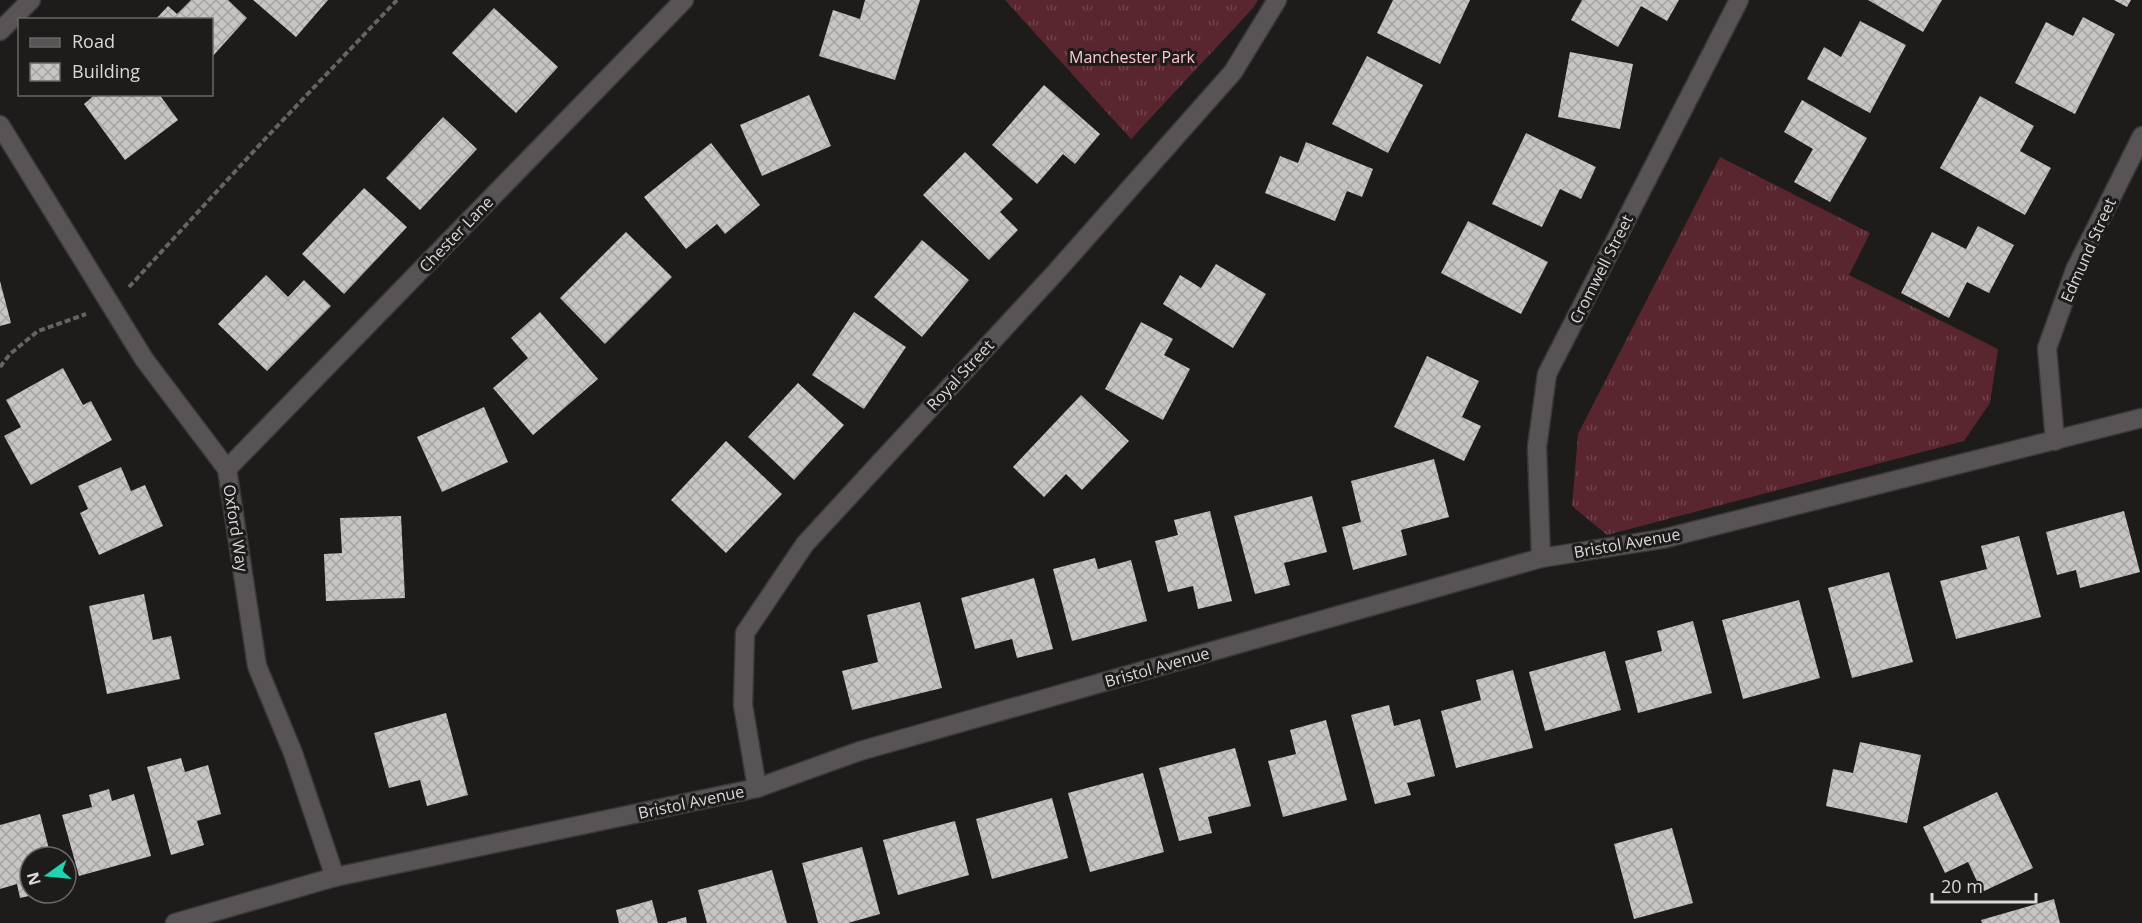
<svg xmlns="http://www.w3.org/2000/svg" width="2142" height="923" viewBox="0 0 2142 923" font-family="'Open Sans',sans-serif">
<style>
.grass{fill:url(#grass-tufts)}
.building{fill:url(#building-cross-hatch)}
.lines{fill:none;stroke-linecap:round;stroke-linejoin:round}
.minor-casing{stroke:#3a3838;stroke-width:21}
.path{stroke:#656363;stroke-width:4;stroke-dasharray:6 3;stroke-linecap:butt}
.minor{stroke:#585455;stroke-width:18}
.labels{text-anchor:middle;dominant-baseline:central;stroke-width:6;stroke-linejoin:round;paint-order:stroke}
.park-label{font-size:16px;fill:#fbc9ce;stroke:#1e1b1b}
.street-label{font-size:16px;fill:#dad8d8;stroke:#1e1b1b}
</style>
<defs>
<pattern id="grass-tufts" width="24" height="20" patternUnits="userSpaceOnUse" patternTransform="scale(1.5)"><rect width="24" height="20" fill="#59252e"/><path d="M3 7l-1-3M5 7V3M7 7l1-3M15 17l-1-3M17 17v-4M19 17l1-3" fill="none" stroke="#70444c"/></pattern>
<pattern id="building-cross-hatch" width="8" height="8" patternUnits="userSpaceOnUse" patternTransform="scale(1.5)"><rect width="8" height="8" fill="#c8c4c4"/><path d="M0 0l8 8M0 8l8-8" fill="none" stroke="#a6a3a3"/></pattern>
</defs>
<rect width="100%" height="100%" fill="#1e1b1b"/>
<g class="grass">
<polygon points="1005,0 1258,0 1254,7 1131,139"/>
<polygon points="1720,157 1870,233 1849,275 1998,349 1990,403 1964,441 1607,535 1572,506 1578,434"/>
</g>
<g class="building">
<polygon points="191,0 228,0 247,18 212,57 212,20 155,20 168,6 177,14"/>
<polygon points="253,0 328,0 296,37"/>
<polygon points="865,0 920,0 895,80 819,56 833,10 860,19"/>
<polygon points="1393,0 1470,0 1440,64 1377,33"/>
<polygon points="1582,0 1679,0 1667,21 1641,6 1618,47 1571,20"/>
<polygon points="1868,0 1942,0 1923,32"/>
<polygon points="2114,0 2131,0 2127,7"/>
<polygon points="494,8 558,67 516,113 452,53"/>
<polygon points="2083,17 2115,34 2075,114 2015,83 2046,22 2073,36"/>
<polygon points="1860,21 1906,45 1870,113 1807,79 1824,47 1841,57"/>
<polygon points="1570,52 1633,64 1620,129 1558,117"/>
<polygon points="1367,56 1423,85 1388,153 1332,124"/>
<polygon points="1044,85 1100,134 1075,164 1063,154 1037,184 992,145"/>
<polygon points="96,94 159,94 178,120 125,160 84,104"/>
<polygon points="809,95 831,146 762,176 740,125"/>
<polygon points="1980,96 2034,126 2020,151 2051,168 2025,215 1940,168"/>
<polygon points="1802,100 1867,138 1830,202 1794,182 1813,149 1784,132"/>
<polygon points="443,117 477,149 420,210 386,178"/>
<polygon points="1526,133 1596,167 1581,199 1560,189 1542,227 1492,204"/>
<polygon points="1306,142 1373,169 1362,197 1347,191 1335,221 1265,193 1280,156 1298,163"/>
<polygon points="711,143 760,205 725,234 717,224 686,249 644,197"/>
<polygon points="965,152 1013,199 1000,212 1018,230 989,260 923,195"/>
<polygon points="364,188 407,227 344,294 302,254"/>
<polygon points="1468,221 1548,262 1521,314 1441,273"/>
<polygon points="1978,226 2014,245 1989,293 1967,282 1949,318 1901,293 1932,232 1966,249"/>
<polygon points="626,232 672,277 605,344 560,298"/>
<polygon points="922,240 969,280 922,337 874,297"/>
<polygon points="1216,264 1266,294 1233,348 1163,304 1180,275 1201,288"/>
<polygon points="266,275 288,297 304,280 331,306 267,371 218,324"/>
<polygon points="0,281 11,323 0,326"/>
<polygon points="540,312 598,379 533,435 493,388 528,358 511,338"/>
<polygon points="854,312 906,347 864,409 812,375"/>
<polygon points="1141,322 1173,339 1164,355 1190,369 1163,420 1105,389"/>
<polygon points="1427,356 1479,381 1462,417 1481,426 1464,461 1394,427"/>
<polygon points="63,368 83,405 91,401 112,440 31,485 4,436 21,427 6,400"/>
<polygon points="798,383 844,425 794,480 748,437"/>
<polygon points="1081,395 1129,441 1082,490 1066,474 1044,497 1013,467"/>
<polygon points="484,407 508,462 442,492 417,437"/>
<polygon points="726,441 782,494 726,553 671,500"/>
<polygon points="1434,459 1449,517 1401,530 1407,555 1353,570 1342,527 1361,522 1351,481"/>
<polygon points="121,467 131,491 145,485 163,526 99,555 80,513 88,509 78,486"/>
<polygon points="1312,496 1327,552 1284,563 1290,585 1255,594 1234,516"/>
<polygon points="1210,511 1232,601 1198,609 1193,586 1168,592 1155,541 1178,535 1174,520"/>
<polygon points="2124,511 2140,572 2080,588 2076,570 2057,575 2046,532"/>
<polygon points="401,516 405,598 326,601 324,554 342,553 340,518"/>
<polygon points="2019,536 2041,617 1956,639 1940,581 1987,569 1981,546"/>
<polygon points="1095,558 1098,569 1131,560 1147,621 1072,641 1053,569"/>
<polygon points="1889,572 1913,662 1852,678 1828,588"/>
<polygon points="1034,578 1053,649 1017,658 1012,639 975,649 961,598"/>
<polygon points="144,594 153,640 171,636 180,679 107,694 89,606"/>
<polygon points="1799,600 1820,678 1743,699 1722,620"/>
<polygon points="920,602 942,688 852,710 842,671 878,662 867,615"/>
<polygon points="1693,621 1712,693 1638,713 1625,661 1662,651 1657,631"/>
<polygon points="1605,651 1621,710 1545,731 1529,672"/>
<polygon points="1513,670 1533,748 1456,768 1441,711 1481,700 1476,680"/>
<polygon points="1389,705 1394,726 1420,719 1435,776 1407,783 1411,795 1375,804 1351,715"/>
<polygon points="446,713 468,795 427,806 420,780 389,788 374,733"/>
<polygon points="1326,720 1347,800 1283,817 1268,761 1296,754 1290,730"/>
<polygon points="1860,742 1921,755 1907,823 1826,806 1833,769 1853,773"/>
<polygon points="1235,748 1251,806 1208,817 1212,833 1179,841 1159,768"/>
<polygon points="181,758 185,772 208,765 221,814 197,821 204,845 171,855 147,767"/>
<polygon points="1143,773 1164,852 1090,872 1068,793"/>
<polygon points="109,789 112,801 134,794 151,856 79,876 62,815 92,807 89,795"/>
<polygon points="1997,792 2033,868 1982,892 1968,862 1945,873 1923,827"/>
<polygon points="1052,798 1068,858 992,879 976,819"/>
<polygon points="40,814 51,857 30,857 30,893 38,894 20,898 17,884 0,889 0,825"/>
<polygon points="955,821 969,875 898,895 883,840"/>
<polygon points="1672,828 1693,903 1634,919 1614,844"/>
<polygon points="862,847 880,914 848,923 818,923 802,863"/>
<polygon points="772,870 787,923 707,923 698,890"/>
<polygon points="2054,899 2060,923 1982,923 1981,920"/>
<polygon points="652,900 658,923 619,923 616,910"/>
<polygon points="686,917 687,923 668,923 667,922"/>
</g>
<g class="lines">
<g class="minor-casing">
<g id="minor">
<polyline points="0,31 31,0"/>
<polyline points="0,125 144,359 227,469 257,666 293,753 335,877"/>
<polyline points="2055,441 2047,348 2075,270 2142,136"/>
<polyline points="227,469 684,0"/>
<polyline points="1541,558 1537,447 1547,374 1739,0"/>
<polyline points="757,788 743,705 745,633 805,544 1055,273 1233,72 1277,0"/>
<polyline points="175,923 335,877 757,788 860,751 1541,558 1662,539 2142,418"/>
</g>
</g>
<g class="path">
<polyline points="129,287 265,139 397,0"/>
<polyline points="0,367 10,354 38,331 86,314"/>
</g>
<use href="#minor" class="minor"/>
</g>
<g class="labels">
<g class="park-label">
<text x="1132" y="57">Manchester Park</text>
</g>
<g class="street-label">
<text transform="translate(456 234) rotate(-46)">Chester Lane</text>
<text transform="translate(2088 250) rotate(-66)">Edmund Street</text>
<text transform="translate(1601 269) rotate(-63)">Cromwell Street</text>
<text transform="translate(960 375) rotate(-47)">Royal Street</text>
<text transform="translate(236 528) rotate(81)">Oxford Way</text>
<text transform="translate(1627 543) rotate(-10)">Bristol Avenue</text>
<text transform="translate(1157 667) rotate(-16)">Bristol Avenue</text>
<text transform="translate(691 802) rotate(-12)">Bristol Avenue</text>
</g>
</g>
<rect x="18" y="18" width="195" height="78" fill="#1e1b1b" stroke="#696767" stroke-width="1.5"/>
<rect x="30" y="38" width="30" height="9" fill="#585455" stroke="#696767" stroke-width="1.5"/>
<text x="72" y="48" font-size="18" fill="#dad8d8">Road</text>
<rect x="30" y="63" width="30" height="18" fill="url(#building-cross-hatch)" stroke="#696767" stroke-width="1.5"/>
<text x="72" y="78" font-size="18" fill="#dad8d8">Building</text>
<g transform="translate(48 875) rotate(255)"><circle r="28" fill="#1e1b1b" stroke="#696767" stroke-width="1.5"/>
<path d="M0-4.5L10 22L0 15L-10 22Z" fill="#1ed5b1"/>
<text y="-9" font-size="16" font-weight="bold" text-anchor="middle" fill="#dad8d8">N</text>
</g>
<path d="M1932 893v9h104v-9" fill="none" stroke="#dad8d8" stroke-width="3"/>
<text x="1941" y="893" font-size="18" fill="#dad8d8" stroke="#1e1b1b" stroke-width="4.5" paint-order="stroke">20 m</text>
</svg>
